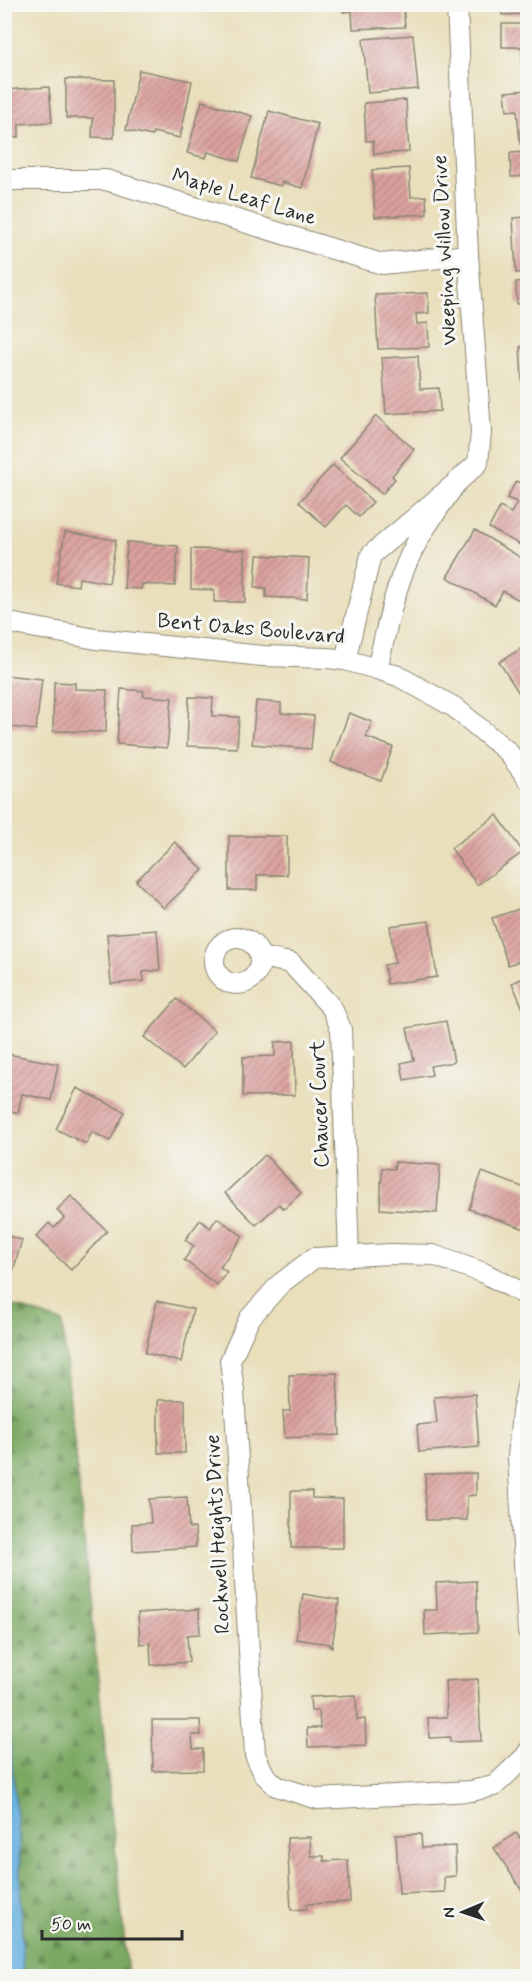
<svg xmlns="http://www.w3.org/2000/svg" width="532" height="1981" viewBox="0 0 532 1981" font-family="Mynerve,sans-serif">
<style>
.forest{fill:url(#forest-firs);stroke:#526a46;stroke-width:1.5}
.water{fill:#68b1e0;stroke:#4a6e86;stroke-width:1.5}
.building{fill:url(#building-hatch)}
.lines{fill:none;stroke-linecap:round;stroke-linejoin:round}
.minor-casing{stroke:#8a8573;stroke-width:22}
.minor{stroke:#fff;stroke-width:20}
.labels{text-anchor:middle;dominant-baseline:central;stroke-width:6;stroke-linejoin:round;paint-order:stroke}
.street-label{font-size:21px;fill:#2b2b2b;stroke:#f6f6f2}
</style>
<defs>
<pattern id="forest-firs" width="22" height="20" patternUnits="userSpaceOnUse" patternTransform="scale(1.5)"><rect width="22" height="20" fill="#7aa962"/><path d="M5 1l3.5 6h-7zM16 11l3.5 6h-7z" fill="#648a51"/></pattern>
<pattern id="building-hatch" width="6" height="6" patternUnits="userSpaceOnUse" patternTransform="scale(1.5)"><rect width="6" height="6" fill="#dba29f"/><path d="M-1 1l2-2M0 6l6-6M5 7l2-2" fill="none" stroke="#b28482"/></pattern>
</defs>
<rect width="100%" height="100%" fill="#f6f6f2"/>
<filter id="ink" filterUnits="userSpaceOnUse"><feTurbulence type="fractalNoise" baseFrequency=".0167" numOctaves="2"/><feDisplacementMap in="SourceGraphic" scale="12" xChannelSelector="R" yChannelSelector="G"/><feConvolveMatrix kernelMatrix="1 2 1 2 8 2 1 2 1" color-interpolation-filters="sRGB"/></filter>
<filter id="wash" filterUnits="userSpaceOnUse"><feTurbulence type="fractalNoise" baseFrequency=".008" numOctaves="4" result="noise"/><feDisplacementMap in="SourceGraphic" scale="24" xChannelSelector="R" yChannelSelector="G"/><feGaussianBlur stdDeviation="1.35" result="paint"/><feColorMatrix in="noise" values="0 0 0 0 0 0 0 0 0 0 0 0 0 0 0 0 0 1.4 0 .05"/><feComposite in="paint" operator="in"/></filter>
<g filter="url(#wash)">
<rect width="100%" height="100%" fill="#e9dfbb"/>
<polygon class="forest" points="4,1303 62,1322 128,1976 23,1976 19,1838 4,1690"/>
<polygon class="water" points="5,1690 19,1838 23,1976 5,1976"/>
<g id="blocks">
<g class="building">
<polygon points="342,4 403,4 405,27 353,29 352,11 343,12"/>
<polygon points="501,4 528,4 528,14 502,15"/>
<polygon points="502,24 528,24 528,75 522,75 522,47 502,47"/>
<polygon points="413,35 418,89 368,93 363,39"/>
<polygon points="139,70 192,81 180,138 153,132 152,136 126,130"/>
<polygon points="66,79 114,80 114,138 92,137 93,118 66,118"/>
<polygon points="49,87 52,122 19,124 19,137 4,138 4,90"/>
<polygon points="528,90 528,143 520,144 517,110 507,111 505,92"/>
<polygon points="406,100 409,152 374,154 373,141 366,141 364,103"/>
<polygon points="202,101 252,116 239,161 208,152 206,158 187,153"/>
<polygon points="269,111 318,124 302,188 282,182 281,186 251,178"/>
<polygon points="528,152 528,176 511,177 510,153"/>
<polygon points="409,168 411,197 426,196 427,214 375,217 372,170"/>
<polygon points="528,217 528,272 516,273 513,218"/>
<polygon points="528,281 528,304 517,304 516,282"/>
<polygon points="428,293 429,313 416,314 417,324 428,323 429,347 378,349 375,295"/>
<polygon points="528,346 528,397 523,397 520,347"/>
<polygon points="418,356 420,389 439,388 440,411 386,414 382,358"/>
<polygon points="376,416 414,449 392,476 395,479 382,494 340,458"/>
<polygon points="333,465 373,502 359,517 346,505 326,527 299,502"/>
<polygon points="516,481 528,487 528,549 489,528 500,507 511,513 517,502 507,498"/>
<polygon points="475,530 528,562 528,585 519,600 503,591 495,605 447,577"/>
<polygon points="65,532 116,540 109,583 79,578 78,586 56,583"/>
<polygon points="127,542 178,546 175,586 142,584 141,589 124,588"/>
<polygon points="191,549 245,550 245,602 214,602 214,590 191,589"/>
<polygon points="257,555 309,558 307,599 266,597 266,588 255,587"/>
<polygon points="528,644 528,707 499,662"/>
<polygon points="4,675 42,679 36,730 4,726"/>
<polygon points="54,682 75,683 75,689 107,690 106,732 53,731"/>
<polygon points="121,689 144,691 143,696 172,698 167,748 117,744"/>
<polygon points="189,697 213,698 212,716 239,717 237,748 187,746"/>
<polygon points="256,701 281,703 281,713 314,716 311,749 252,744"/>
<polygon points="349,713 372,722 366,737 393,747 381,781 331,762"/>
<polygon points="497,815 523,852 477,885 451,848"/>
<polygon points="229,836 287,836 287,875 257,875 257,890 229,890"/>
<polygon points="175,842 203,870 164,908 136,881"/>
<polygon points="528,906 528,958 508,965 492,918"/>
<polygon points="429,921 437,977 387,984 384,965 395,963 390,926"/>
<polygon points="157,930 160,970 143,972 144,981 111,984 107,934"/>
<polygon points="528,976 528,1009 524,1011 512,983"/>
<polygon points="177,999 215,1031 183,1069 144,1037"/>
<polygon points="446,1021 454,1062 430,1066 432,1075 404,1080 401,1063 414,1060 407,1028"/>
<polygon points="294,1041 295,1095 243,1096 243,1057 275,1056 275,1042"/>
<polygon points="8,1054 58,1064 51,1100 22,1094 18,1113 4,1110 4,1073"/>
<polygon points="77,1088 125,1112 110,1141 92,1132 86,1144 56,1129"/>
<polygon points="265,1155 301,1193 284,1209 279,1204 256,1225 225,1193"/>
<polygon points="395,1162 440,1165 437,1213 380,1209 382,1168 394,1169"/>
<polygon points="482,1172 528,1189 528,1222 525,1229 469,1209"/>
<polygon points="71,1196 107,1231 71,1270 36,1237 49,1223 54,1228 64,1218 57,1210"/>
<polygon points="217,1218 243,1236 220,1267 227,1272 217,1285 184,1260 194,1246 185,1240 200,1220 210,1228"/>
<polygon points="4,1235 22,1240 7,1292 4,1291"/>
<polygon points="157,1301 193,1309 181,1362 145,1353"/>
<polygon points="337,1373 340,1435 285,1438 283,1411 290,1411 289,1375"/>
<polygon points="475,1394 479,1447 419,1452 417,1425 437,1423 434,1397"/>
<rect x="158" y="1400" width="27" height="53"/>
<polygon points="476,1473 476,1495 467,1496 467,1520 426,1520 425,1474"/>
<polygon points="291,1491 312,1491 312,1498 343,1499 343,1548 291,1548"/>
<polygon points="187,1497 189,1528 195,1528 196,1547 133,1551 132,1524 151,1523 149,1499"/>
<polygon points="476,1581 478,1632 425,1635 424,1610 437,1610 436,1583"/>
<polygon points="303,1594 339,1600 332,1647 329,1646 330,1644 296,1639"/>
<polygon points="199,1609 200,1634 187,1635 189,1662 151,1665 150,1643 140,1644 138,1613"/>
<polygon points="478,1679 481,1741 450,1742 450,1737 429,1738 428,1718 447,1717 445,1681"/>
<polygon points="356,1695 357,1720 365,1719 366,1745 308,1747 307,1728 320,1728 319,1711 311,1711 310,1697"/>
<polygon points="152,1720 200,1720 201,1735 192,1735 193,1749 203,1749 203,1770 153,1771"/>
<polygon points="516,1833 520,1838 528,1833 528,1900 494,1848"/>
<polygon points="421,1834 422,1848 455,1846 456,1876 444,1877 445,1892 399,1894 396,1835"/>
<polygon points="310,1837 311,1856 324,1856 324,1861 348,1860 350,1902 306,1904 307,1909 291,1910 287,1838"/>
</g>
</g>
</g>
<g filter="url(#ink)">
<use href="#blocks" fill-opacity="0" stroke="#8a8573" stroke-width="1.5"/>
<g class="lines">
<g class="minor-casing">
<g id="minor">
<polyline points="4,180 106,180 382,264 468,255"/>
<polyline points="456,483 478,463 481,432 468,255 457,4"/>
<polyline points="4,622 96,639 263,656 328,658 345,660 377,669 398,676 454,707 508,752 528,779"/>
<path d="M345,660L371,555L456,483C439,508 421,531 409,558C393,593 386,632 377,669"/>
<circle cx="237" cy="961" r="23"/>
<polyline points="260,957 291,963 332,1008 341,1029 349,1256"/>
<polyline points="528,1296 484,1273 433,1255 391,1254 314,1258 280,1284 249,1319 230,1361 234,1391 255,1755 264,1774 276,1786 318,1799 471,1791 494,1786 526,1756 528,1752"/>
<polyline points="528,1382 522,1412 518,1457 528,1632"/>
</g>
</g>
<use href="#minor" class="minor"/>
</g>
</g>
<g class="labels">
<g class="street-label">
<text transform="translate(244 197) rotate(17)">Maple Leaf Lane</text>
<text transform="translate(445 250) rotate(-93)">Weeping Willow Drive</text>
<text transform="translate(251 629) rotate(5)">Bent Oaks Boulevard</text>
<text transform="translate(320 1104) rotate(-92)">Chaucer Court</text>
<text transform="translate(218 1534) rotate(-93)">Rockwell Heights Drive</text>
</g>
</g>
<rect width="532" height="1981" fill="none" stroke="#f6f6f2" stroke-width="24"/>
<g transform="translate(463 1912) rotate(268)" stroke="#f6f6f2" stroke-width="4.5" paint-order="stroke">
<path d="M0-4.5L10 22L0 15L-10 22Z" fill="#2b2b2b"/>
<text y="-9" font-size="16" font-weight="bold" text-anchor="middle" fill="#2b2b2b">N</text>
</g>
<path d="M42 1930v9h140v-9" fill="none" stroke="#2b2b2b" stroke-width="3"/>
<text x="51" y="1930" font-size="18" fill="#2b2b2b" stroke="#f6f6f2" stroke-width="4.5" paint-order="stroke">50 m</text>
</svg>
